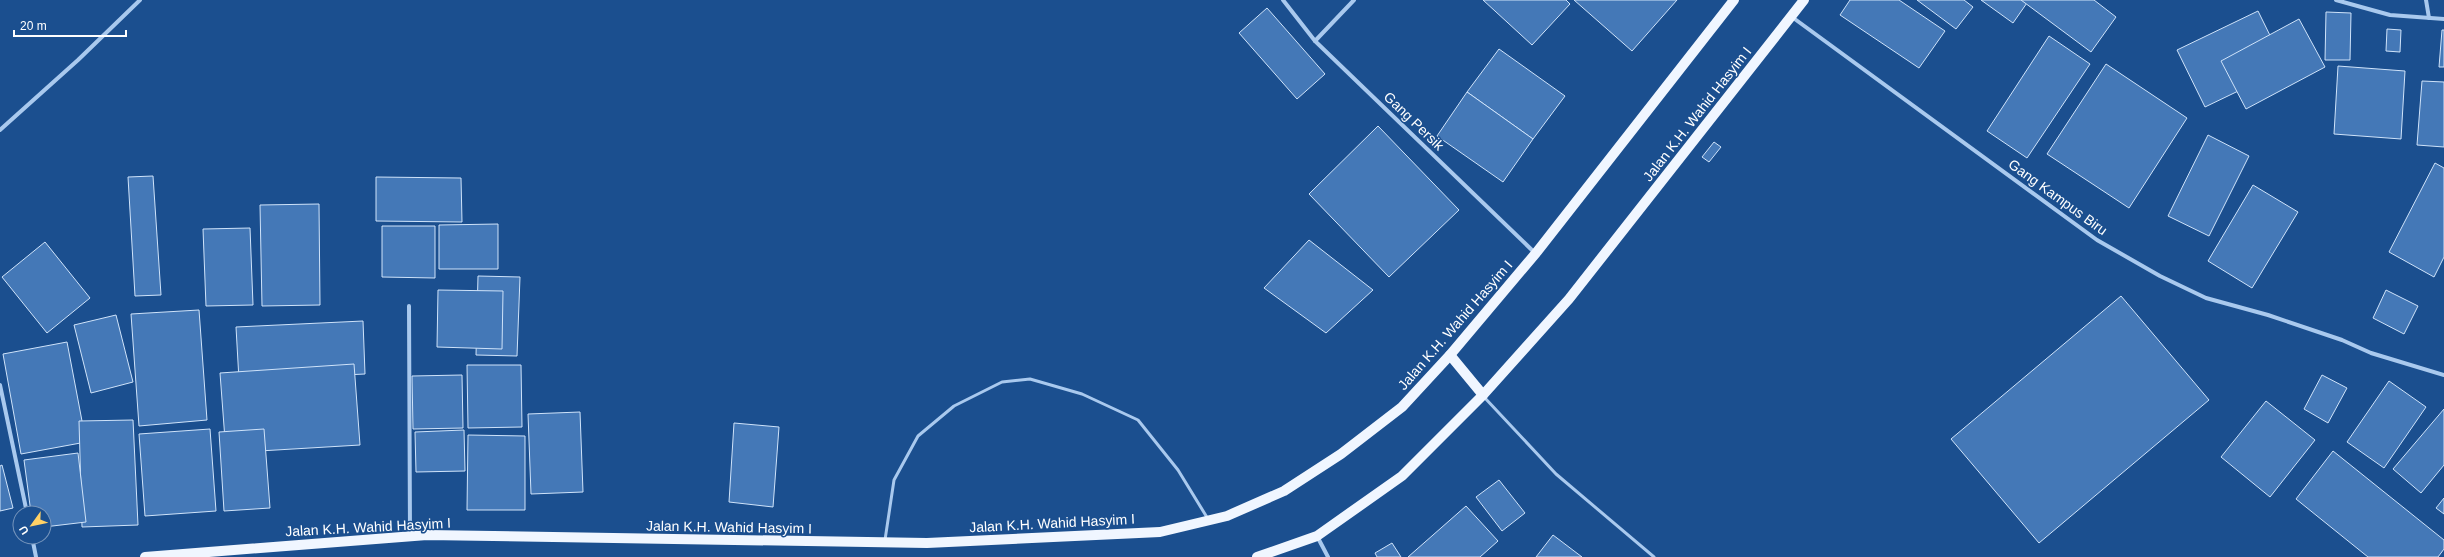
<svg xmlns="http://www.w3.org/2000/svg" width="2444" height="557" viewBox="0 0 2444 557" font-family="Helvetica,sans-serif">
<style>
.building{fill:#4478b7;stroke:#cfe3fa}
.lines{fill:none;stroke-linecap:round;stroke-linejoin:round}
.lane{stroke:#a9c9ee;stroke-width:3}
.street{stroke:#a9c9ee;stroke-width:4}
.primary{stroke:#f0f6ff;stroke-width:10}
.labels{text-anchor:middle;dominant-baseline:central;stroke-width:3;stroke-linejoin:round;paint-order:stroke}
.street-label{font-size:14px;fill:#fff;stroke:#1b4f8f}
</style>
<rect width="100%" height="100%" fill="#1b4f8f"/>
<g class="building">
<polygon points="1483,0 1566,0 1570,4 1532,45"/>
<polygon points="1574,0 1677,0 1632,51"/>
<polygon points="1850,0 1899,0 1945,31 1919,68 1840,15"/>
<polygon points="1917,0 1964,0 1973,7 1956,29"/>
<polygon points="1981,0 2029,0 2013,23"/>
<polygon points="2021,0 2094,0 2116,17 2091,52"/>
<polygon points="1267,8 1325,74 1297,99 1239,33"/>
<polygon points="2258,11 2286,68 2205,107 2177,50"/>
<polygon points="2326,12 2351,13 2350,60 2325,60"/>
<polygon points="2299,19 2325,67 2246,109 2221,61"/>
<polygon points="2387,29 2401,30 2400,52 2386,51"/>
<polygon points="2442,30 2444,30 2444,67 2439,67"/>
<polygon points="2049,36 2090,64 2027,158 1987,131"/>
<polygon points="1499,49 1565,96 1533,139 1467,92"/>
<polygon points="2106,64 2187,118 2129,208 2047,154"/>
<polygon points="2338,66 2405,71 2401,139 2334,134"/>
<polygon points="2422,81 2444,82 2444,147 2417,145"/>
<polygon points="1467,92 1533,139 1503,182 1437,136"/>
<polygon points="1378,126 1459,210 1389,277 1309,194"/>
<polygon points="2208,135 2249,156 2209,236 2168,216"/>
<polygon points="1714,142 1721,147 1709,162 1702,157"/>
<polygon points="2435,163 2444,168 2444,257 2434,277 2389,252"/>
<polygon points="153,176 161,295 135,296 128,177"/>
<polygon points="376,177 461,178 462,222 376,221"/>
<polygon points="2253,185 2298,212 2252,288 2208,261"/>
<polygon points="319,204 320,305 262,306 260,205"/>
<polygon points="498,224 498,269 439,269 439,225"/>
<polygon points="382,226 435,226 435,278 382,277"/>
<polygon points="250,228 253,305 206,306 203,229"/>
<polygon points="1309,240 1373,290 1326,333 1264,288"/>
<polygon points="45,242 90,298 47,333 2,277"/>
<polygon points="478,276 520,277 517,356 476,355"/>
<polygon points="438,290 503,291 502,349 437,347"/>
<polygon points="2386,290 2418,306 2404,334 2373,318"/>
<polygon points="2121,296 2209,400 2039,543 1951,439"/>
<polygon points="199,310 207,420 139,426 131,314"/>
<polygon points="116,315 133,382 91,393 74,325"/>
<polygon points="363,321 365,374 239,380 236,327"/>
<polygon points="67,342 86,442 21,454 3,354"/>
<polygon points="354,364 360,445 226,453 220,373"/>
<polygon points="467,365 521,365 522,427 468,428"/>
<polygon points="462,375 463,428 413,429 412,376"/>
<polygon points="2322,375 2347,388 2328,423 2304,409"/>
<polygon points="2389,381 2426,407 2384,468 2347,442"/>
<polygon points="2266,401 2315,440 2270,497 2221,457"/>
<polygon points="2444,409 2444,465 2421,493 2393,469"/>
<polygon points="580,412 583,492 531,494 528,414"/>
<polygon points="133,420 138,525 82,527 79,421"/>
<polygon points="734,423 779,427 773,507 729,502"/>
<polygon points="210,429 216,511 145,516 139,434"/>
<polygon points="264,429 270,508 224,511 219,432"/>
<polygon points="464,430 465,471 416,472 415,432"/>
<polygon points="468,435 525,436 525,510 467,510"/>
<polygon points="2333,451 2444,540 2444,549 2438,557 2368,557 2296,499"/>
<polygon points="78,453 86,522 44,527 44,513 31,513 24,460"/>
<polygon points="2,465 13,508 0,511 0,466"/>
<polygon points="1499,480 1525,513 1502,531 1476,497"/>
<polygon points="2444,498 2444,514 2436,508"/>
<polygon points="1466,506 1498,541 1480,557 1408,557"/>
<polygon points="1553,535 1582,557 1536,557"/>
<polygon points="1392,543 1401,557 1377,557 1375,553"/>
</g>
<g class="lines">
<g class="lane">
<polyline points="1484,397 1556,474 1654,557"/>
<polyline points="885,540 894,480 918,436 954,406 1002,382 1030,379 1082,394 1138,420 1178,470 1208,519"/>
</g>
<g class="street">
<polyline points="1283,0 1315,41 1535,253"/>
<polyline points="2336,0 2390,15 2444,19"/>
<polyline points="2426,0 2429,18"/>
<polyline points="1792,17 2097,240 2160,276 2206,298 2268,315 2342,340 2371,353 2444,375"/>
<polyline points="1315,41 1354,0"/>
<polyline points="0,130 78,60 140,0"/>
<polyline points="409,306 410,536"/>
<polyline points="0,385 27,513"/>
<polyline points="1317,536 1328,557"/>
<polyline points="32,537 36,557"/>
</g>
<g class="primary">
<polyline points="1450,355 1483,395"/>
<polyline points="145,557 427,535 927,543 1160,532 1227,516 1284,491 1341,454 1402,407 1450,355 1536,253 1734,0"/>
<polyline points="1257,557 1317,536 1402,476 1483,395 1569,299 1804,0"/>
</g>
</g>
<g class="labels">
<g class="street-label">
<text transform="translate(1697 114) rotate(-52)">Jalan K.H. Wahid Hasyim I</text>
<text transform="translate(1414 121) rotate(44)">Gang Persik</text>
<text transform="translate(2058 197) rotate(36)">Gang Kampus Biru</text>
<text transform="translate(1455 325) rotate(-49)">Jalan K.H. Wahid Hasyim I</text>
<text transform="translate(1052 523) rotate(-3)">Jalan K.H. Wahid Hasyim I</text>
<text transform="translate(368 527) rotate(-3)">Jalan K.H. Wahid Hasyim I</text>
<text transform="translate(729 527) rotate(1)">Jalan K.H. Wahid Hasyim I</text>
</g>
</g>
<g transform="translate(32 525) rotate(237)"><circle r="19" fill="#1b4f8f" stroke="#7695bc"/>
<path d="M0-3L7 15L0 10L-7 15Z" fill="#ffd166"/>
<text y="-6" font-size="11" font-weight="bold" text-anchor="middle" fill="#ffffff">U</text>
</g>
<path d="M14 30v6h112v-6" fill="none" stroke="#ffffff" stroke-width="2"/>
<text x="20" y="30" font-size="12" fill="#ffffff" stroke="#1b4f8f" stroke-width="3" paint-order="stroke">20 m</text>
</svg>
